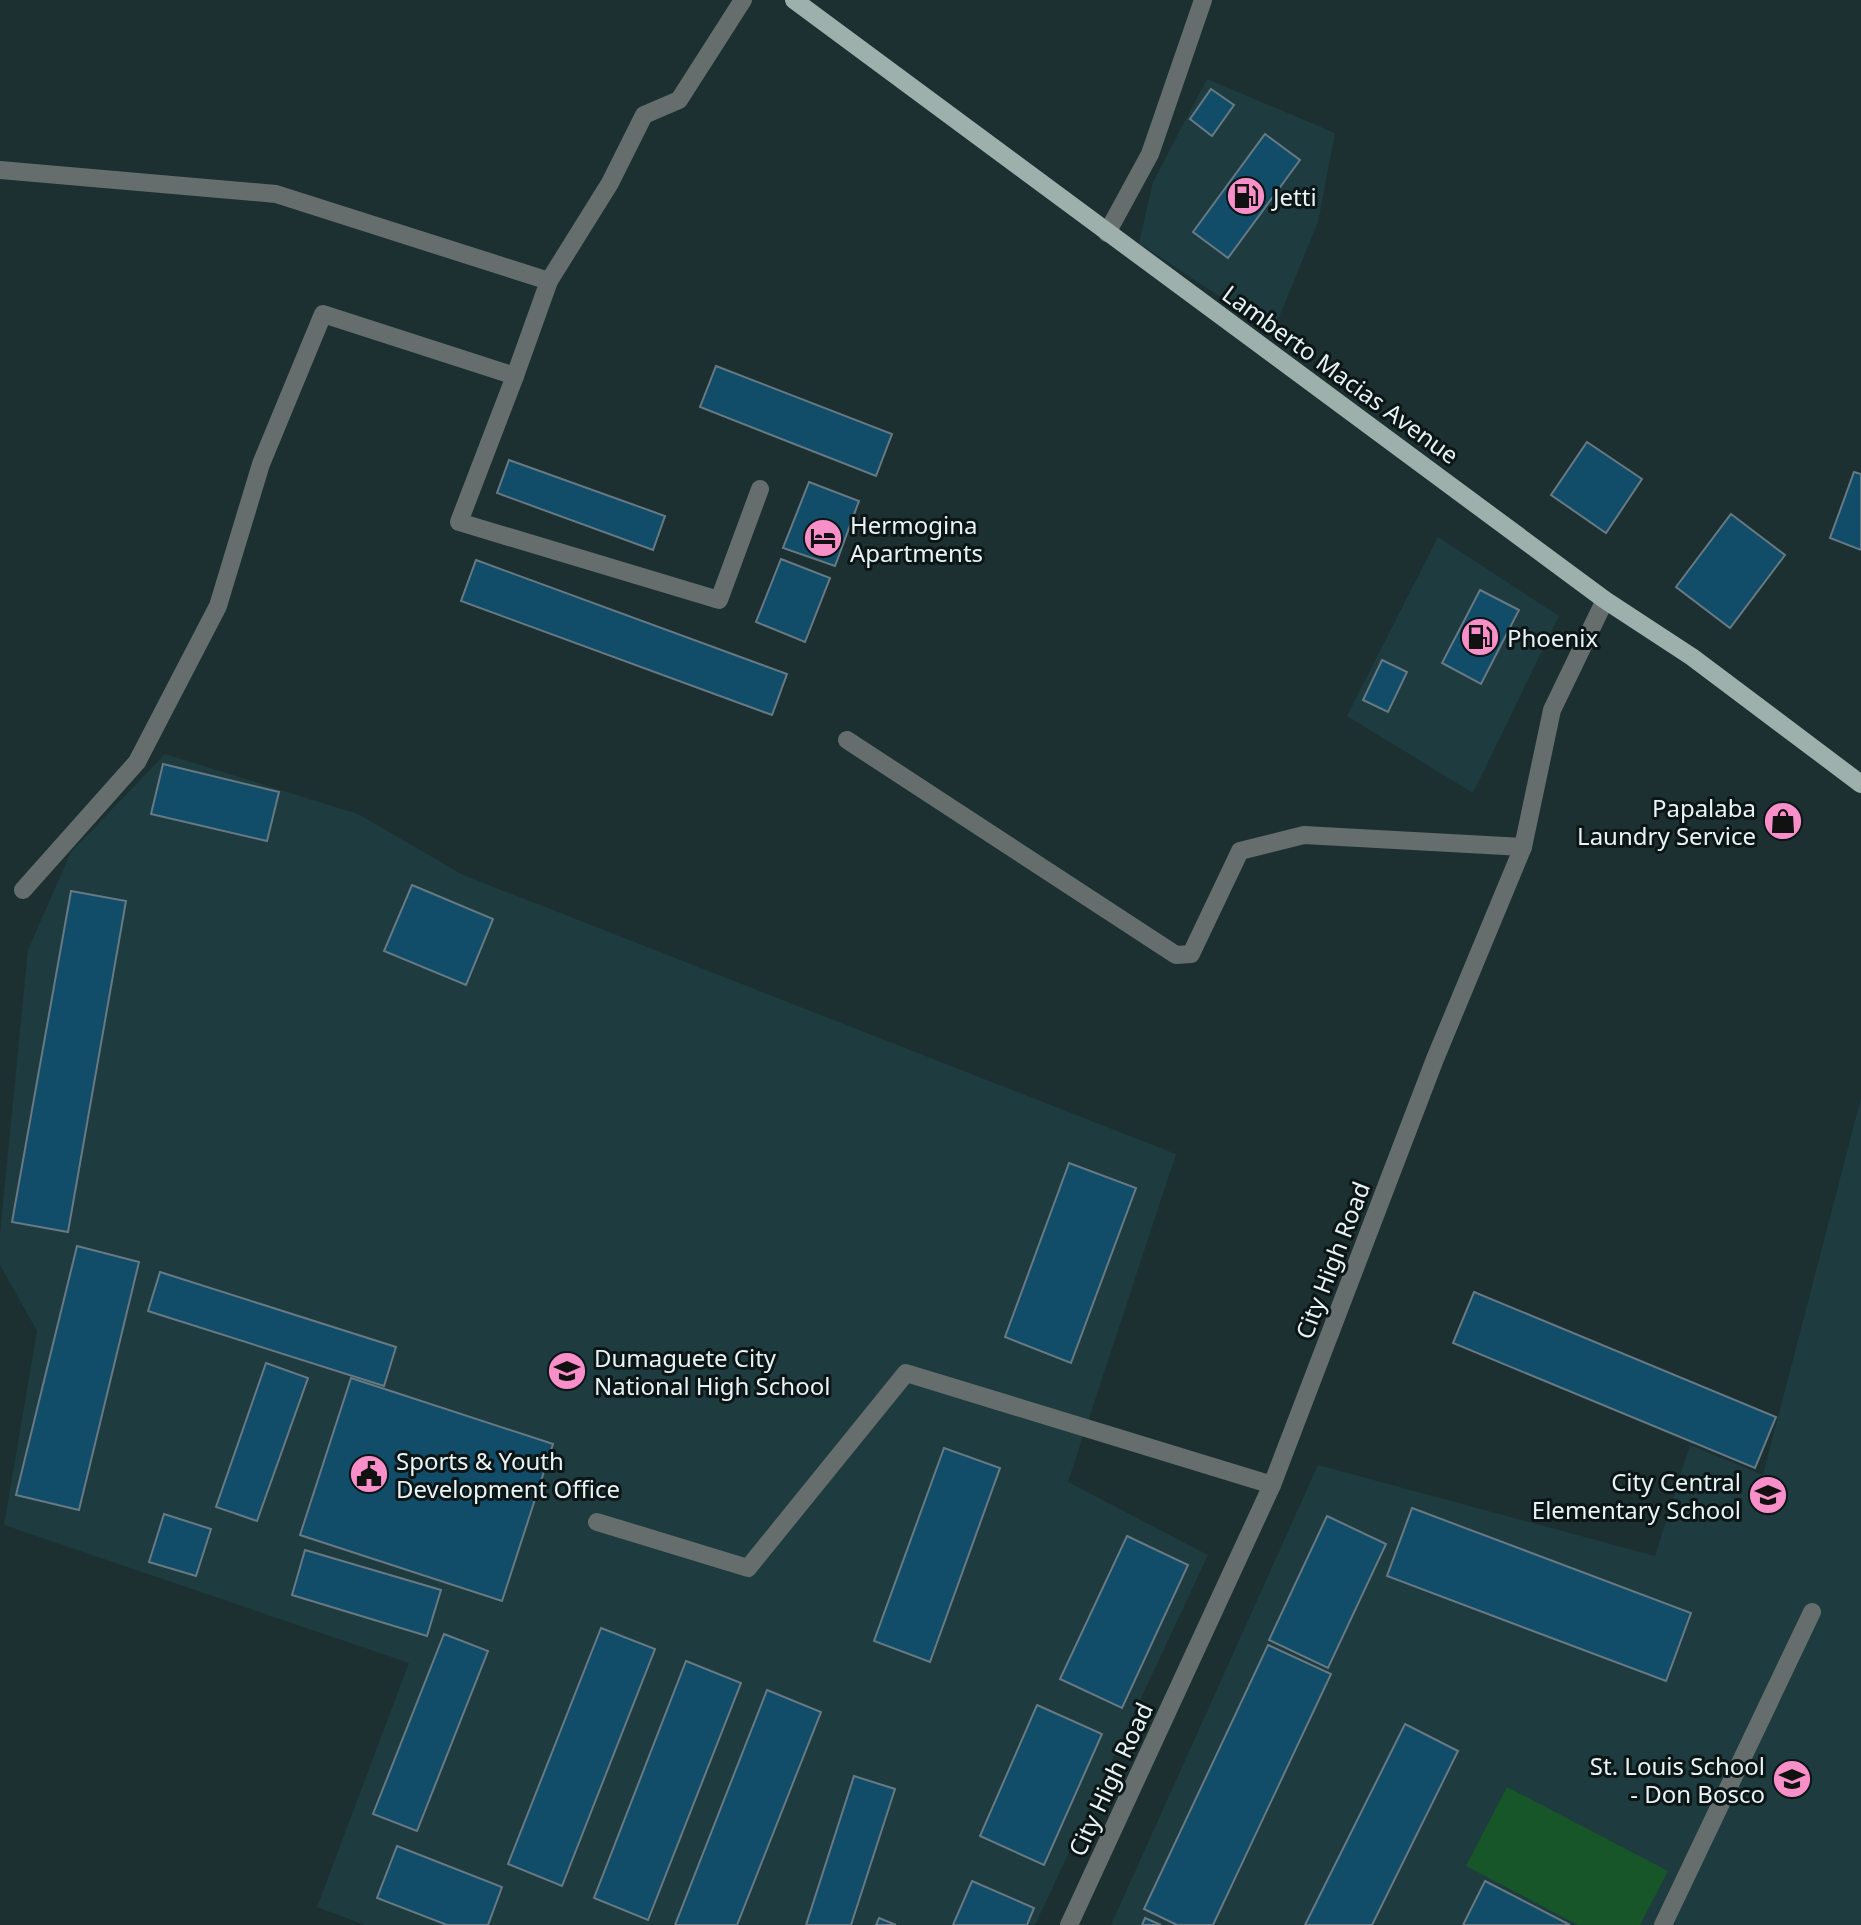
<svg xmlns="http://www.w3.org/2000/svg" width="1861" height="1925" viewBox="0 0 1861 1925" font-family="'Noto Sans',sans-serif">
<style>
.built{fill:#1e3b3f}
.green{fill:#175628}
.building{fill:#114d69;stroke:#687983;stroke-width:2}
.lines{fill:none;stroke-linecap:round;stroke-linejoin:round}
.lane{stroke:#656e6c;stroke-width:18}
.street{stroke:#656e6c;stroke-width:18}
.primary{stroke:#9eb0ab;stroke-width:18}
.labels{text-anchor:middle;dominant-baseline:central;stroke-width:6;stroke-linejoin:round;paint-order:stroke}
.poi-label{font-size:24px;fill:#e7f3f5;stroke:#0d1617;text-anchor:start}
.street-label{font-size:24px;fill:#e7f3f5;stroke:#0d1617}
</style>
<rect width="100%" height="100%" fill="#1c3032"/>
<g class="built">
<polygon points="1207,79 1335,133 1318,222 1273,332 1139,243 1153,182"/>
<polygon points="1438,537 1559,616 1473,793 1347,716"/>
<polygon points="165,754 358,814 463,875 1176,1154 1068,1482 1208,1555 1035,1925 365,1925 317,1907 409,1663 4,1525 37,1331 0,1265 0,1234 28,950 71,852"/>
<polygon points="1861,1098 1861,1925 1111,1925 1318,1465 1655,1556 1690,1445 1763,1475"/>
</g>
<polygon class="green" points="1507,1787 1668,1871 1640,1925 1578,1925 1466,1866"/>
<g class="building">
<polygon points="1211,89 1234,105 1212,136 1190,119"/>
<polygon points="1265,134 1300,160 1228,258 1193,232"/>
<polygon points="716,366 892,434 876,476 700,407"/>
<polygon points="1587,442 1642,479 1606,533 1551,495"/>
<polygon points="509,460 665,516 653,550 497,493"/>
<polygon points="1854,472 1861,474 1861,550 1830,538"/>
<polygon points="809,482 859,501 835,566 783,548"/>
<polygon points="1731,514 1785,555 1730,628 1676,587"/>
<polygon points="781,559 830,578 805,642 756,622"/>
<polygon points="476,560 787,674 772,715 461,601"/>
<polygon points="1480,590 1519,610 1481,684 1442,663"/>
<polygon points="1382,660 1407,672 1388,712 1363,700"/>
<polygon points="163,764 279,792 267,841 151,814"/>
<polygon points="412,885 493,919 466,985 384,951"/>
<polygon points="71,891 126,901 68,1232 12,1222"/>
<polygon points="1069,1163 1136,1188 1071,1363 1005,1337"/>
<polygon points="77,1246 139,1262 79,1510 16,1495"/>
<polygon points="160,1272 396,1347 384,1386 148,1311"/>
<polygon points="1474,1292 1776,1417 1755,1468 1453,1343"/>
<polygon points="266,1363 308,1378 257,1521 216,1507"/>
<polygon points="351,1378 553,1444 502,1601 300,1535"/>
<polygon points="944,1448 1000,1468 930,1662 874,1641"/>
<polygon points="1412,1508 1691,1613 1666,1681 1387,1576"/>
<polygon points="164,1514 211,1529 196,1576 149,1562"/>
<polygon points="1327,1516 1386,1544 1328,1668 1269,1640"/>
<polygon points="1127,1536 1188,1565 1122,1708 1060,1679"/>
<polygon points="305,1550 441,1590 427,1636 292,1595"/>
<polygon points="601,1628 655,1649 562,1886 508,1864"/>
<polygon points="444,1634 488,1651 417,1831 373,1814"/>
<polygon points="1268,1645 1331,1674 1213,1925 1177,1925 1144,1909"/>
<polygon points="686,1661 741,1683 648,1920 594,1898"/>
<polygon points="767,1690 821,1712 737,1925 675,1925"/>
<polygon points="1037,1705 1102,1734 1044,1865 980,1836"/>
<polygon points="1405,1724 1458,1751 1372,1925 1305,1925"/>
<polygon points="854,1776 895,1789 851,1925 806,1925"/>
<polygon points="397,1846 502,1887 488,1925 447,1925 377,1898"/>
<polygon points="972,1881 1034,1908 1027,1925 953,1925"/>
<polygon points="1485,1881 1570,1925 1463,1925"/>
<polygon points="879,1918 896,1925 876,1925"/>
<polygon points="1145,1918 1161,1925 1142,1925"/>
</g>
<g class="lines">
<g class="lane">
<polyline points="515,376 459,522 719,600 760,489"/>
<polyline points="847,740 1176,955 1191,954 1240,851 1304,835 1523,847"/>
<polyline points="597,1522 748,1568 906,1373 1272,1485"/>
<polyline points="1663,1925 1812,1612"/>
</g>
<g class="street">
<polyline points="0,170 276,194 549,281"/>
<polyline points="1107,233 1150,154 1203,0"/>
<polyline points="23,890 137,762 218,606 261,464 323,314 515,376 549,281 610,183 644,115 679,100 743,0"/>
<polyline points="1069,1925 1272,1485 1435,1059 1523,847 1552,710 1605,600"/>
</g>
<polyline class="primary" points="794,0 1605,600 1692,657 1861,784"/>
</g>
<defs>
<g id="fuel-disc" transform="scale(2.0125)"><circle r="9.5" fill="#f98fc9" stroke="#0d1617"/><path d="M-5.5-6h7V0h2V4h1.3V-2.5L3-4.5l.8-.8L6-3V5H2.5V1h-1V6h-7ZM-4.2-4.7v3.2H.2V-4.7Z" fill="#111"/></g>
<g id="hotel-disc" transform="scale(2.0125)"><circle r="9.5" fill="#f98fc9" stroke="#0d1617"/><path d="M-6-4.5h1.5V1H6V5H4.5V3h-9V5H-6ZM-4 0a1.8 1.8 0 1 1 3.6 0ZM.5 0V-2.5h3Q6-2.5 6 0Z" fill="#111"/></g>
<g id="shop-disc" transform="scale(2.0125)"><circle r="9.5" fill="#f98fc9" stroke="#0d1617"/><path d="M-5-2.5h2.3a2.7 3.5 0 0 1 5.4 0H5L5.5 6h-11ZM-1.5-2.5h3a1.5 2.3 0 0 0-3 0Z" fill="#111"/></g>
<g id="school-disc" transform="scale(2.0125)"><circle r="9.5" fill="#f98fc9" stroke="#0d1617"/><path d="M0-5L7-2L0 1L-7-2ZM-4 1L0 2.5L4 1V4Q0 6-4 4Z" fill="#111"/></g>
<g id="civic-disc" transform="scale(2.0125)"><circle r="9.5" fill="#f98fc9" stroke="#0d1617"/><path d="M-.6-6.5H3V-4.5H.6V-3L4-1V1h2V6H-6V1h2V-1L-.6-3ZM-1.2 2.5V6h2.4V2.5Z" fill="#111"/></g>
</defs>
<g fill-rule="evenodd">
<use href="#fuel-disc" x="1246" y="196"/>
<use href="#hotel-disc" x="823" y="538"/>
<use href="#fuel-disc" x="1480" y="637"/>
<use href="#shop-disc" x="1783" y="821"/>
<use href="#school-disc" x="567" y="1371"/>
<use href="#civic-disc" x="369" y="1474"/>
<use href="#school-disc" x="1768" y="1495"/>
<use href="#school-disc" x="1792" y="1779"/>
</g>
<g class="labels">
<g class="poi-label">
<text x="1273" y="196">Jetti</text>
<text x="850" y="524">Hermogina<tspan x="850" dy="28">Apartments</tspan></text>
<text x="1507" y="637">Phoenix</text>
<text x="1756" y="807" text-anchor="end">Papalaba<tspan x="1756" dy="28">Laundry Service</tspan></text>
<text x="594" y="1357">Dumaguete City<tspan x="594" dy="28">National High School</tspan></text>
<text x="396" y="1460">Sports &amp; Youth<tspan x="396" dy="28">Development Office</tspan></text>
<text x="1741" y="1481" text-anchor="end">City Central<tspan x="1741" dy="28">Elementary School</tspan></text>
<text x="1765" y="1765" text-anchor="end">St. Louis School<tspan x="1765" dy="28">- Don Bosco</tspan></text>
</g>
<g class="street-label">
<text transform="translate(1341 374) rotate(36)">Lamberto Macias Avenue</text>
<text transform="translate(1332 1260) rotate(-69)">City High Road</text>
<text transform="translate(1110 1779) rotate(-65)">City High Road</text>
</g>
</g>
</svg>
